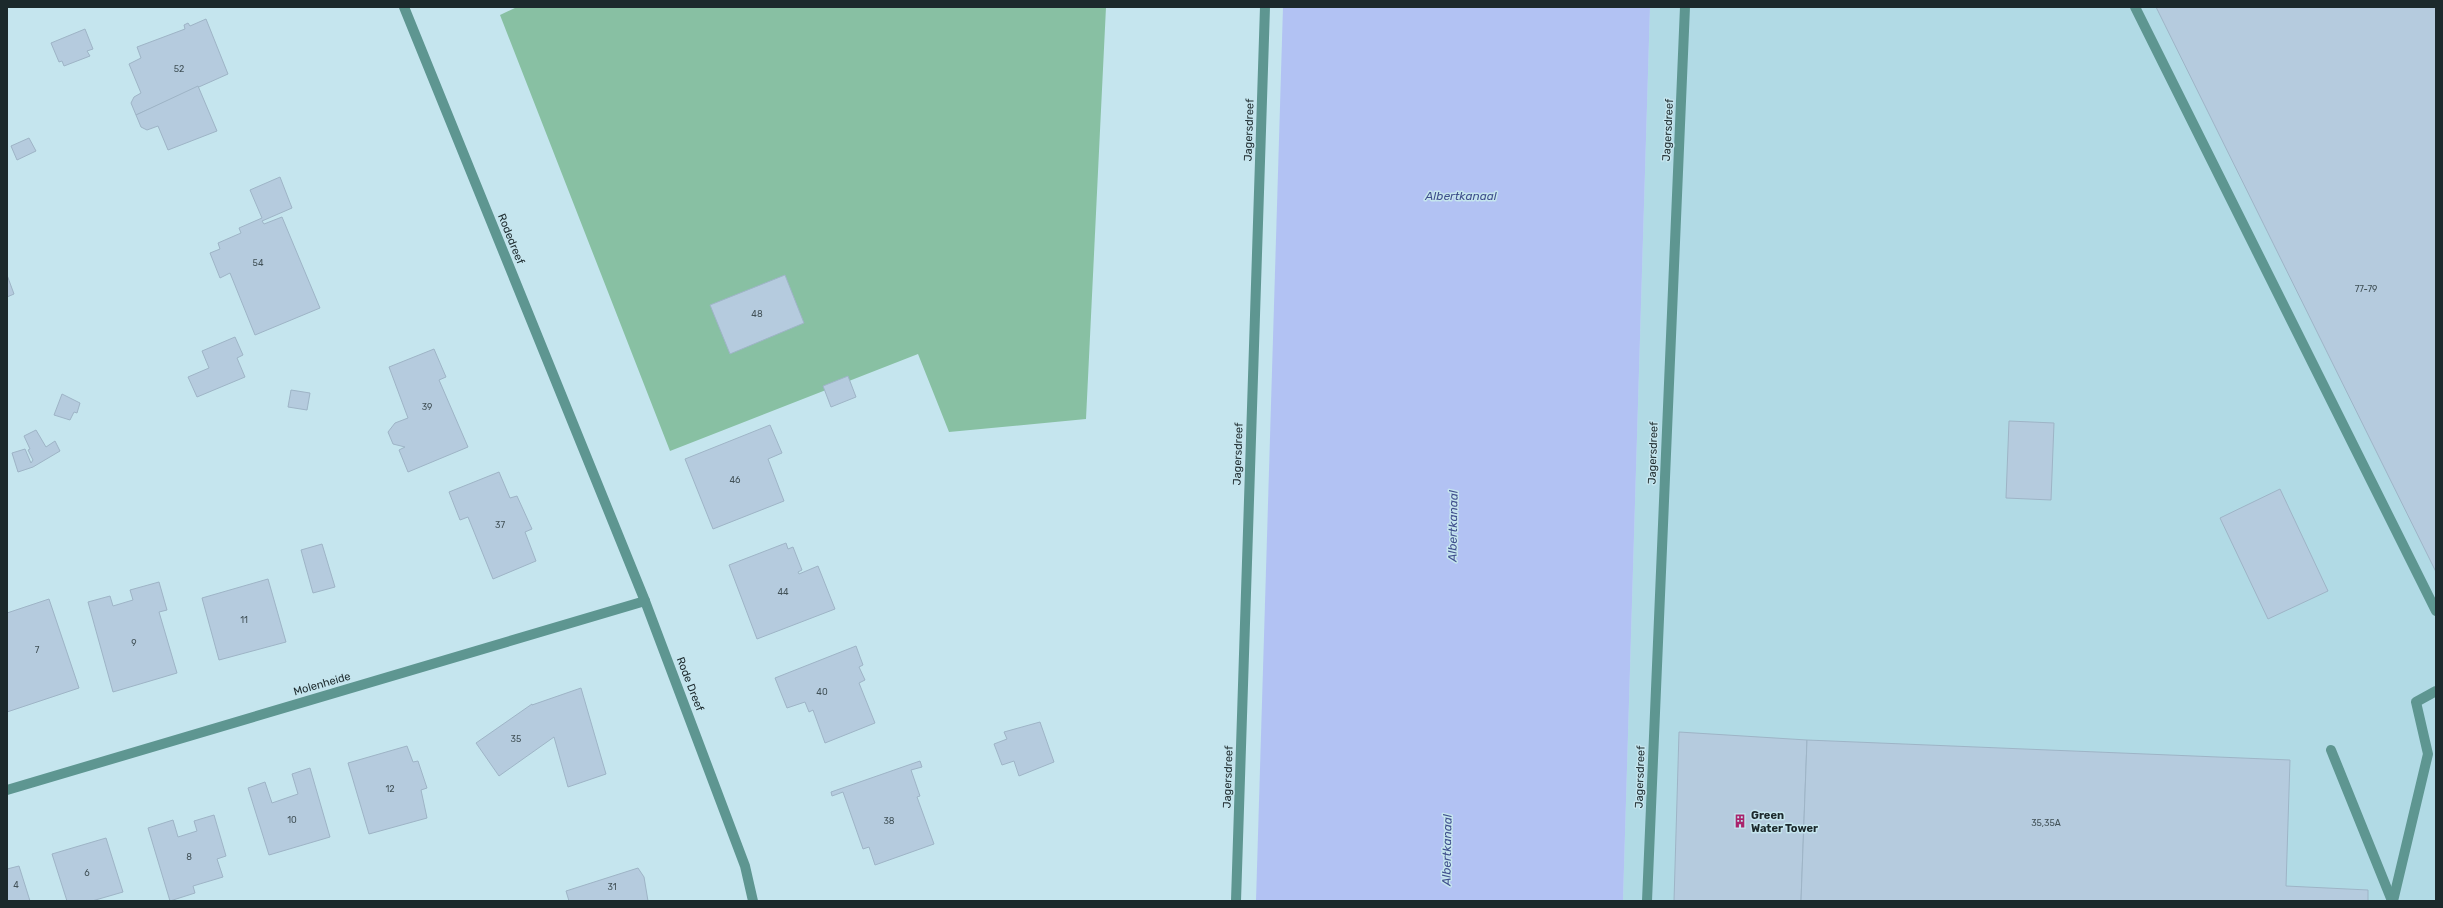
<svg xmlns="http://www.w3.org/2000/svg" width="2443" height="908" viewBox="0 0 2443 908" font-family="Rubik,sans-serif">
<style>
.built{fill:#b1dae5}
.forest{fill:#88c0a3}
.water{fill:#b2c2f3}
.building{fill:#b5cbde;stroke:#9eb4c6}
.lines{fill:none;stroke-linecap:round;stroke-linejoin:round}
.minor{stroke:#5e9691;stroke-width:10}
.labels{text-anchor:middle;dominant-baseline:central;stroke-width:3;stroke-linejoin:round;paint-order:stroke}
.number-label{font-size:9px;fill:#425258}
.street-label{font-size:11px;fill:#1c292c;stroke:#c5e5ee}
.poi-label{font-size:11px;font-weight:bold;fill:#1c292c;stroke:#c5e5ee;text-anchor:start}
.water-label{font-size:12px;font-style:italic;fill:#40508d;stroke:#c5e5ee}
</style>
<rect width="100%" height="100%" fill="#c5e5ee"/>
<polygon class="built" points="1650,7 2436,7 2436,901 1623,901"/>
<polygon class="forest" points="517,7 1106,7 1086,419 949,432 918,354 670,451 500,15"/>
<polygon class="water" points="1283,7 1650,7 1623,901 1256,901"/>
<g class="building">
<polygon points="2156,7 2436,7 2436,572"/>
<polygon points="206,19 228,74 136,115 131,103 134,97 141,93 129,64 141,58 137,47 185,29 184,25 188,23 190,26"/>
<polygon points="85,29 93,49 87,51 90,56 64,66 62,61 59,62 51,43"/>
<polygon points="198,86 217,131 168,150 158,126 147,130 141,127 136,115"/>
<polygon points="29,138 36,151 17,160 11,146"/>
<polygon points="280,177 292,208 262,221 264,224 282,217 320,308 255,335 230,273 220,278 210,253 220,249 218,243 241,233 239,228 262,218 250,190"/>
<polygon points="7,275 14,294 7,297"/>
<polygon points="785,275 804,323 730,354 710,305"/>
<polygon points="235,337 243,355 237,358 245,377 197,397 188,377 209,368 202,351"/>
<polygon points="434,349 446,377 439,380 468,447 408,472 399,450 405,447 393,444 388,432 395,423 408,418 389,367"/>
<polygon points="848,376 856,397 831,407 823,386"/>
<polygon points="291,390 310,393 307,410 288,407"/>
<polygon points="62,394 80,403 77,413 74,412 70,420 54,415"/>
<polygon points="2009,421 2054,423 2051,500 2006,498"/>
<polygon points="770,425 782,453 768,459 784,501 713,529 685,459"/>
<polygon points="36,430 46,447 55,441 60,451 33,467 18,472 12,453 25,449 31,463 33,460 28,450 30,449 24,436"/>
<polygon points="499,472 510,498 517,496 532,529 525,532 536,561 493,579 468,517 460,520 449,492"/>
<polygon points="2280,489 2328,591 2268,619 2220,518"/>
<polygon points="786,543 788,549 793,547 802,570 798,572 799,574 818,566 835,609 757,639 729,565"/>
<polygon points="322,544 335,587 313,593 301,550"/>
<polygon points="268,579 286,642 219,660 202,598"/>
<polygon points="159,582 167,610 159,612 177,673 113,692 88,602 110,596 113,606 133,600 130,590"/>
<polygon points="49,599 79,688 7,712 7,613"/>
<polygon points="856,646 863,665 859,667 865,680 859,683 875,723 825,743 813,710 809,712 805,702 787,708 775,678"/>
<polygon points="581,688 606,774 568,787 554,737 499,776 476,743 532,704 532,705"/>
<polygon points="1040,722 1054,762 1019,776 1014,761 1002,765 994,744 1007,739 1004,732"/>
<polygon points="1679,732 1807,740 1801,901 1674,901"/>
<polygon points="1807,740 2290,760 2286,886 2368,890 2368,901 1801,901"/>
<polygon points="407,746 413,762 418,761 427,788 421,790 427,818 369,834 348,763"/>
<polygon points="920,761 922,767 911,770 920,796 917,797 934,844 875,865 869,847 863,849 843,792 832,796 831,792"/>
<polygon points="310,768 330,837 269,855 248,788 265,782 272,803 298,794 292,774"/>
<polygon points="214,815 226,856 217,859 223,877 193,886 195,893 170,901 148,828 173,820 178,837 197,831 194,821"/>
<polygon points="106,838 123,892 92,901 67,901 52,854"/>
<polygon points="19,866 30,901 7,901 7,869"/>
<polygon points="638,868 644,877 648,901 569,901 566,891"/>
</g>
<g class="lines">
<g class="minor">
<polyline points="404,7 645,601 745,866 753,901"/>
<polyline points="2135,7 2436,611"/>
<polyline points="2331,750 2392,901"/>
<polyline points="7,790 645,601"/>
<polyline points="1236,901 1265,7"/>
<polyline points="1647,901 1685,7"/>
<polyline points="2393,901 2428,754 2416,702 2436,691"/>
</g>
</g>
<defs>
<g id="building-bare" transform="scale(1.08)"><path d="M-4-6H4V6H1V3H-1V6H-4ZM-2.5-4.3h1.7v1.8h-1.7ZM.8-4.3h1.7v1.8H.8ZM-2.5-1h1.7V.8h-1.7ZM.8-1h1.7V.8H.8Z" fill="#a9236c" stroke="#c5e5ee" stroke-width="2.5" paint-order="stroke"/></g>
</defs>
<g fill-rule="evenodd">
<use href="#building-bare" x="1740" y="821"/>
</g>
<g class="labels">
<g class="number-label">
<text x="179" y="69">52</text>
<text x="258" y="263">54</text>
<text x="2366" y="289">77-79</text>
<text x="757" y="314">48</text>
<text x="427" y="407">39</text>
<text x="735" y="480">46</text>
<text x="500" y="525">37</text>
<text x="783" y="592">44</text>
<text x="244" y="620">11</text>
<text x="134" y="643">9</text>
<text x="37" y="650">7</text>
<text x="822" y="692">40</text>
<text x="516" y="739">35</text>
<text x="390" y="789">12</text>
<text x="292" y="820">10</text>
<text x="889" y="821">38</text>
<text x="2046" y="823">35,35A</text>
<text x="189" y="857">8</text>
<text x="87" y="873">6</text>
<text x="16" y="885">4</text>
<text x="612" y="887">31</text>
</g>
<g class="street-label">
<text transform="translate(1249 130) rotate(-88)">Jagersdreef</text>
<text transform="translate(1668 130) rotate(-87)">Jagersdreef</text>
<text transform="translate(511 239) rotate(68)">Rodedreef</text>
<text transform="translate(1653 453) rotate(-88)">Jagersdreef</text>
<text transform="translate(1238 454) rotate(-88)">Jagersdreef</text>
<text transform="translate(322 684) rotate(-16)">Molenheide</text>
<text transform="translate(690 684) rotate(69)">Rode Dreef</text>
<text transform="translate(1228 777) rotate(-88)">Jagersdreef</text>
<text transform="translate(1640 777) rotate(-88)">Jagersdreef</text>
</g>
<g class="poi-label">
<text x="1751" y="815">Green<tspan x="1751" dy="13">Water Tower</tspan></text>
</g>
<g class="water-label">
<text x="1461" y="196">Albertkanaal</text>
<text transform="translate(1453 526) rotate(-89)">Albertkanaal</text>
<text transform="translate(1447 850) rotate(-89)">Albertkanaal</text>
</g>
</g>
<rect width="2443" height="908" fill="none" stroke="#1c292c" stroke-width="16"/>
</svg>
